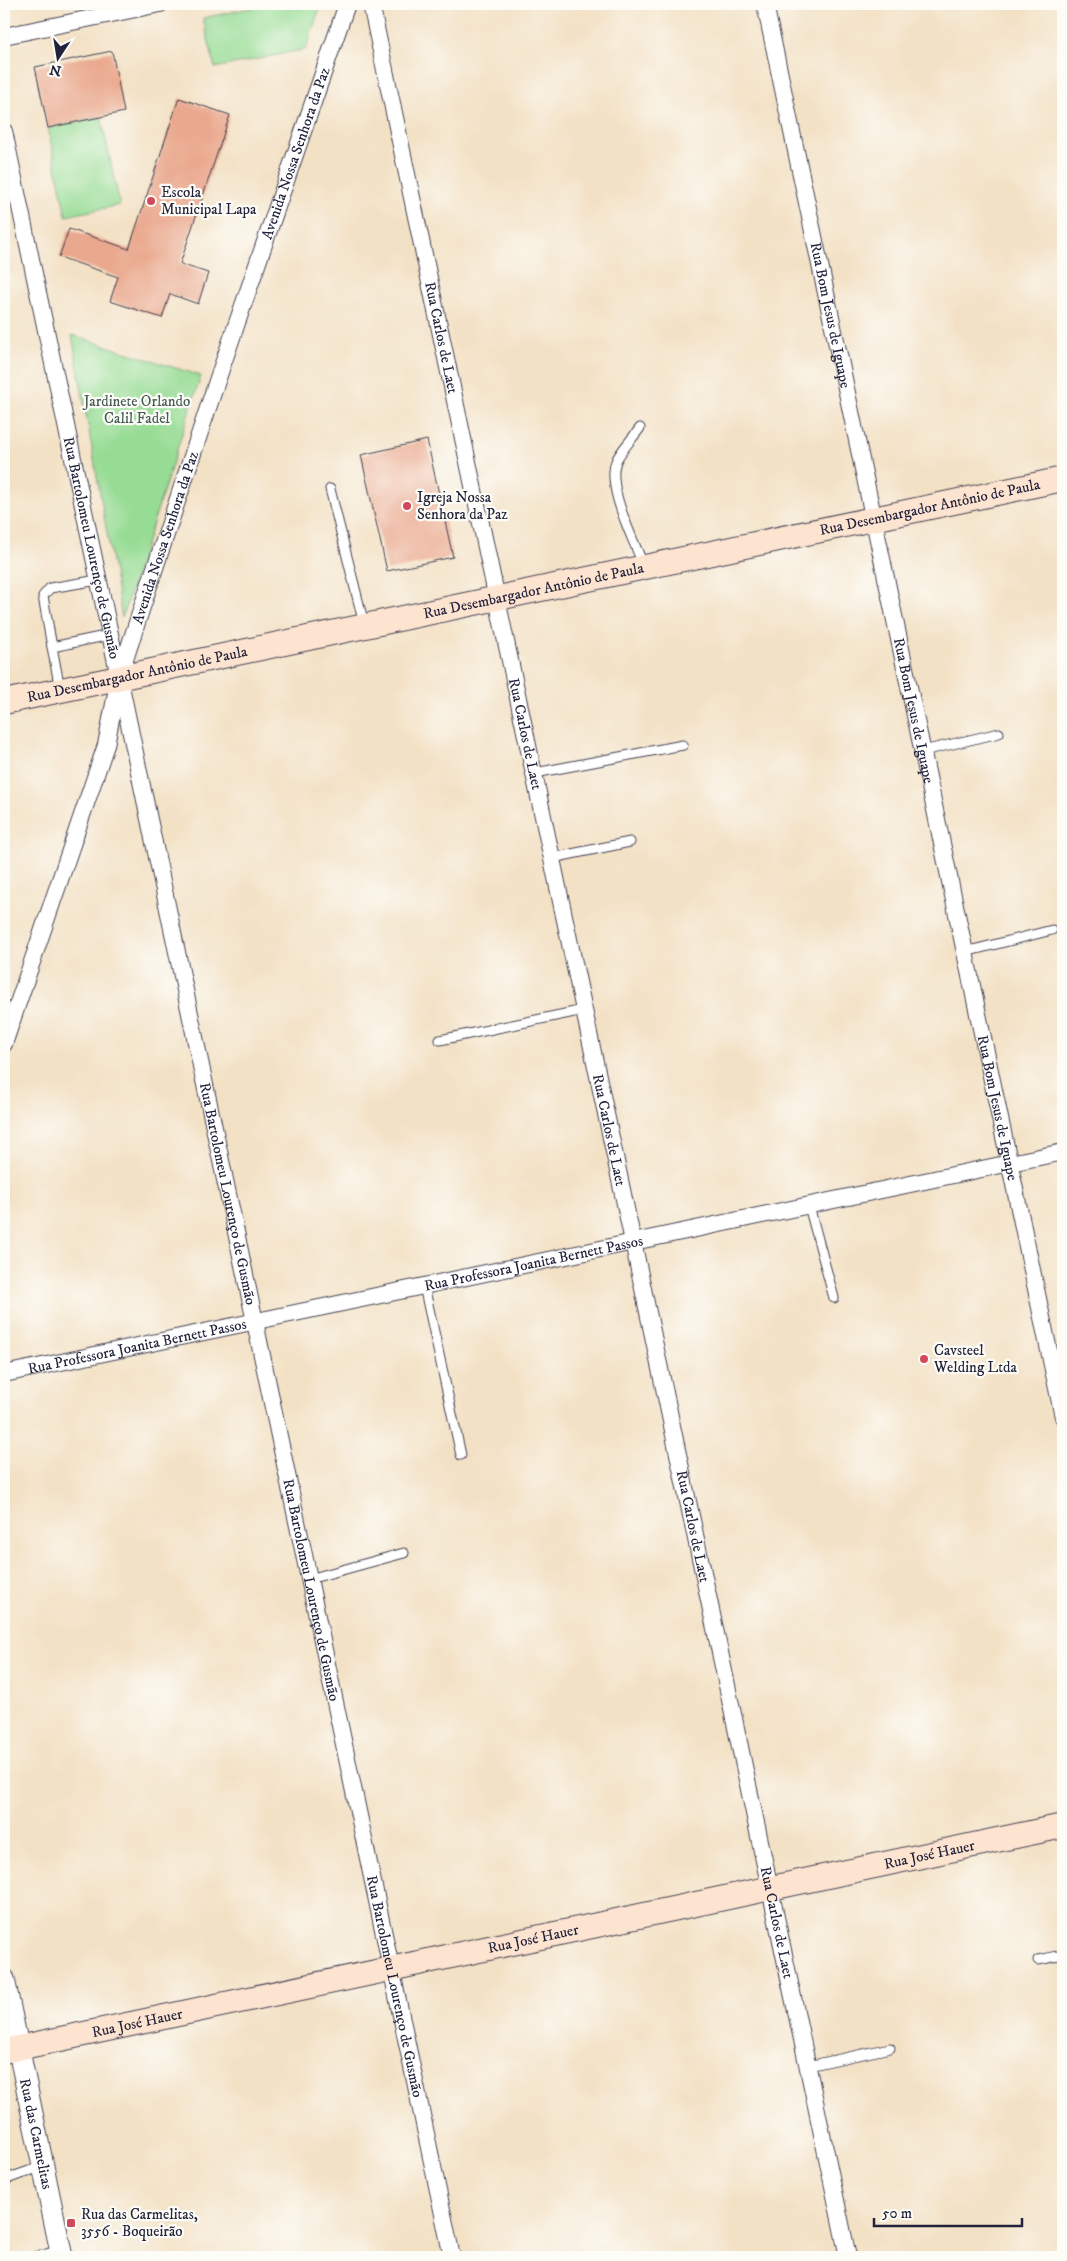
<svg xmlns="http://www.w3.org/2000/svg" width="1067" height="2261" viewBox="0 0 1067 2261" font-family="'IM FELL DW Pica',serif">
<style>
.green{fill:#97dc94;stroke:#5c7f68}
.building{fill:#eaa98e}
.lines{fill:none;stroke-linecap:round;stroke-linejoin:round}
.service-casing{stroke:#413f50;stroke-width:11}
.minor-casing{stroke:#413f50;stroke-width:18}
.tertiary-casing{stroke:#413f50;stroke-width:23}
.secondary-casing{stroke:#413f50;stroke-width:26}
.service{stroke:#fff;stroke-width:9}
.minor{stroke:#fff;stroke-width:16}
.tertiary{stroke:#fff;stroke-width:21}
.secondary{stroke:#fde4d1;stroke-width:24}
.poi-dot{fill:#d1495b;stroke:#fdfcf7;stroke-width:2}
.labels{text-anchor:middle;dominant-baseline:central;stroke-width:4.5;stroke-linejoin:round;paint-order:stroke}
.street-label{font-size:15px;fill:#22223b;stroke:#fdfcf7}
.poi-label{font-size:15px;fill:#22223b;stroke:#fdfcf7;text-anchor:start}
.park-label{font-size:15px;fill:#455a56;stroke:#fdfcf7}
</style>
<rect width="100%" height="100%" fill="#fdfcf7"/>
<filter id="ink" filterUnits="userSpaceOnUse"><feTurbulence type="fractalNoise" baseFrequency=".02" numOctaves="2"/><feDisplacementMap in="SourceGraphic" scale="10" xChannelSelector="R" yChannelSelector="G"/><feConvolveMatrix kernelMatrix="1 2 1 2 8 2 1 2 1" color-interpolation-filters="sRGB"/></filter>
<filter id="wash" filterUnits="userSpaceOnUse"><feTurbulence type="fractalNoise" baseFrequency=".0096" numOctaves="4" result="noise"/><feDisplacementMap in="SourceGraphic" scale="20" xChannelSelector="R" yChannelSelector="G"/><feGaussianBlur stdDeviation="1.12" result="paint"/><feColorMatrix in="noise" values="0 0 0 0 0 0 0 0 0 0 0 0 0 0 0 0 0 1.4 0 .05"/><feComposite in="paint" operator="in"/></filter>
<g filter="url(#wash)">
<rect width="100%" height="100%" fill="#f3e1c5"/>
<g class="green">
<polygon points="269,4 321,4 306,49 215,68 203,18"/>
<polygon points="101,117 120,205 66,216 48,128"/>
<polygon points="72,335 201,376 122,618"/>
</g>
<g id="blocks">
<g class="building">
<polygon points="112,51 124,112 48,128 35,67"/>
<polygon points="179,98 230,115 180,264 208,273 198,304 170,294 162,318 110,301 118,277 59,257 69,229 129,249"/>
<polygon points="427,440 453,557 387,571 361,455"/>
</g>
</g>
</g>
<g filter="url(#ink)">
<use href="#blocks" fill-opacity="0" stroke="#413f50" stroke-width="1"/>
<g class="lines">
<g class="service-casing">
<g id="service">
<polyline points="766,8 782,4"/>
<path d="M640,428C633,438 623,448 617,459C604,485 635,542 644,567"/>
<polyline points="330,489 364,624"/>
<polyline points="52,647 43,596 50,588 98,580"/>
<polyline points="60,689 52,647 110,635"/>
<polyline points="923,751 999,733"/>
<polyline points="535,773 683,745"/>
<polyline points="552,858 630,842"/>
<polyline points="965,952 1052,930"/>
<polyline points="440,1040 584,1010"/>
<polyline points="809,1206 834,1298"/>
<polyline points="424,1286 461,1455"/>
<polyline points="309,1579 404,1553"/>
<polyline points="1038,1960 1063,1955"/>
<polyline points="808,2066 890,2048"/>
<polyline points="4,2180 43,2166"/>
<polyline points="35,2257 61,2250"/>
</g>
</g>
<g class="minor-casing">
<g id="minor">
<path id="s1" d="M371,4L848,2257"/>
<path id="s2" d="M765,4L1063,1417"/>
<polyline points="4,36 160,4"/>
<path id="s3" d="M4,131L452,2257"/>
<path id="s4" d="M4,1044L106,745L119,678L146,595L217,381L347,4"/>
<path id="s5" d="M4,1374L1063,1152"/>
</g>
</g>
<g class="tertiary-casing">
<g id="tertiary">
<path id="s6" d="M4,1979L62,2257"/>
</g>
</g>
<g class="secondary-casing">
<g id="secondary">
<path id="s7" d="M4,702L1063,479"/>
<path id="s8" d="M4,2051L1063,1826"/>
</g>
</g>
<use href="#service" class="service"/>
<use href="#minor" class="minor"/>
<use href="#tertiary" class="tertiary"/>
<use href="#secondary" class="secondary"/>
</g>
</g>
<g class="poi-dot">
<circle cx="151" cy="201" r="5"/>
<circle cx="407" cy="506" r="5"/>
<circle cx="924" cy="1359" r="5"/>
<rect x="66" y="2218" width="10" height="10" rx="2.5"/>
</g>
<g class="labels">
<g class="street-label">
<text stroke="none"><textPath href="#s4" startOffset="938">Avenida Nossa Senhora da Paz</textPath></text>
<text stroke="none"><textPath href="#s2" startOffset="318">Rua Bom Jesus de Iguape</textPath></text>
<text stroke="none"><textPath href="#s1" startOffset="341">Rua Carlos de Laet</textPath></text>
<text stroke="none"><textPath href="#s7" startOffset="946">Rua Desembargador Antônio de Paula</textPath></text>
<text stroke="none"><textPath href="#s4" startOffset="532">Avenida Nossa Senhora da Paz</textPath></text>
<text stroke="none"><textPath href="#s3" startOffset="426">Rua Bartolomeu Lourenço de Gusmão</textPath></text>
<text stroke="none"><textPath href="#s7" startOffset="541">Rua Desembargador Antônio de Paula</textPath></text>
<text stroke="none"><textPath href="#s7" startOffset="136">Rua Desembargador Antônio de Paula</textPath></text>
<text stroke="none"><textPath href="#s2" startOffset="722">Rua Bom Jesus de Iguape</textPath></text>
<text stroke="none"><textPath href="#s1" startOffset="746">Rua Carlos de Laet</textPath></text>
<text stroke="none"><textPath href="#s2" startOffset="1128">Rua Bom Jesus de Iguape</textPath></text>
<text stroke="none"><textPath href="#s1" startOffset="1151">Rua Carlos de Laet</textPath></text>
<text stroke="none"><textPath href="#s3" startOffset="1086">Rua Bartolomeu Lourenço de Gusmão</textPath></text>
<text stroke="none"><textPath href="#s5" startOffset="541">Rua Professora Joanita Bernett Passos</textPath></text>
<text stroke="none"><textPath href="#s5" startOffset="136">Rua Professora Joanita Bernett Passos</textPath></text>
<text stroke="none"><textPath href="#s1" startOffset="1556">Rua Carlos de Laet</textPath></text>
<text stroke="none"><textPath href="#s3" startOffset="1491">Rua Bartolomeu Lourenço de Gusmão</textPath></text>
<text stroke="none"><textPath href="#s8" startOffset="946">Rua José Hauer</textPath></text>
<text stroke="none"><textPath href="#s1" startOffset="1961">Rua Carlos de Laet</textPath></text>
<text stroke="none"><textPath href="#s8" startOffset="541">Rua José Hauer</textPath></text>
<text stroke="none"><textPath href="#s3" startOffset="1896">Rua Bartolomeu Lourenço de Gusmão</textPath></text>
<text stroke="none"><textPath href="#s8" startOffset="136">Rua José Hauer</textPath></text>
<text stroke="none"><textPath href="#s6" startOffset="158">Rua das Carmelitas</textPath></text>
</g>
<g class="poi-label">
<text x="161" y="192">Escola<tspan x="161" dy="17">Municipal Lapa</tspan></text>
<text x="417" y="497">Igreja Nossa<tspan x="417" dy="17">Senhora da Paz</tspan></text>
<text x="934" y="1350">Cavsteel<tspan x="934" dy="17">Welding Ltda</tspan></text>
<text x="81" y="2214">Rua das Carmelitas,<tspan x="81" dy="17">3556 - Boqueirão</tspan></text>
</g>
<g class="park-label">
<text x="137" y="401">Jardinete Orlando<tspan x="137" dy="17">Calil Fadel</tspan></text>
</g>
</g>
<rect width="1067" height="2261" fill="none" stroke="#fdfcf7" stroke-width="20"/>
<g transform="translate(58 58) rotate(192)" stroke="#fdfcf7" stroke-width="4" paint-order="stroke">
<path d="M0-4L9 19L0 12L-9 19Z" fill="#22223b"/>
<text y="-8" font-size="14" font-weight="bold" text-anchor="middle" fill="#22223b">N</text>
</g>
<path d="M874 2218v8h148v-8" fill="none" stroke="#22223b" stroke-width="2.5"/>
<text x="882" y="2218" font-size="15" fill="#22223b" stroke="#fdfcf7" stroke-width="4" paint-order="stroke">50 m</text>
</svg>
